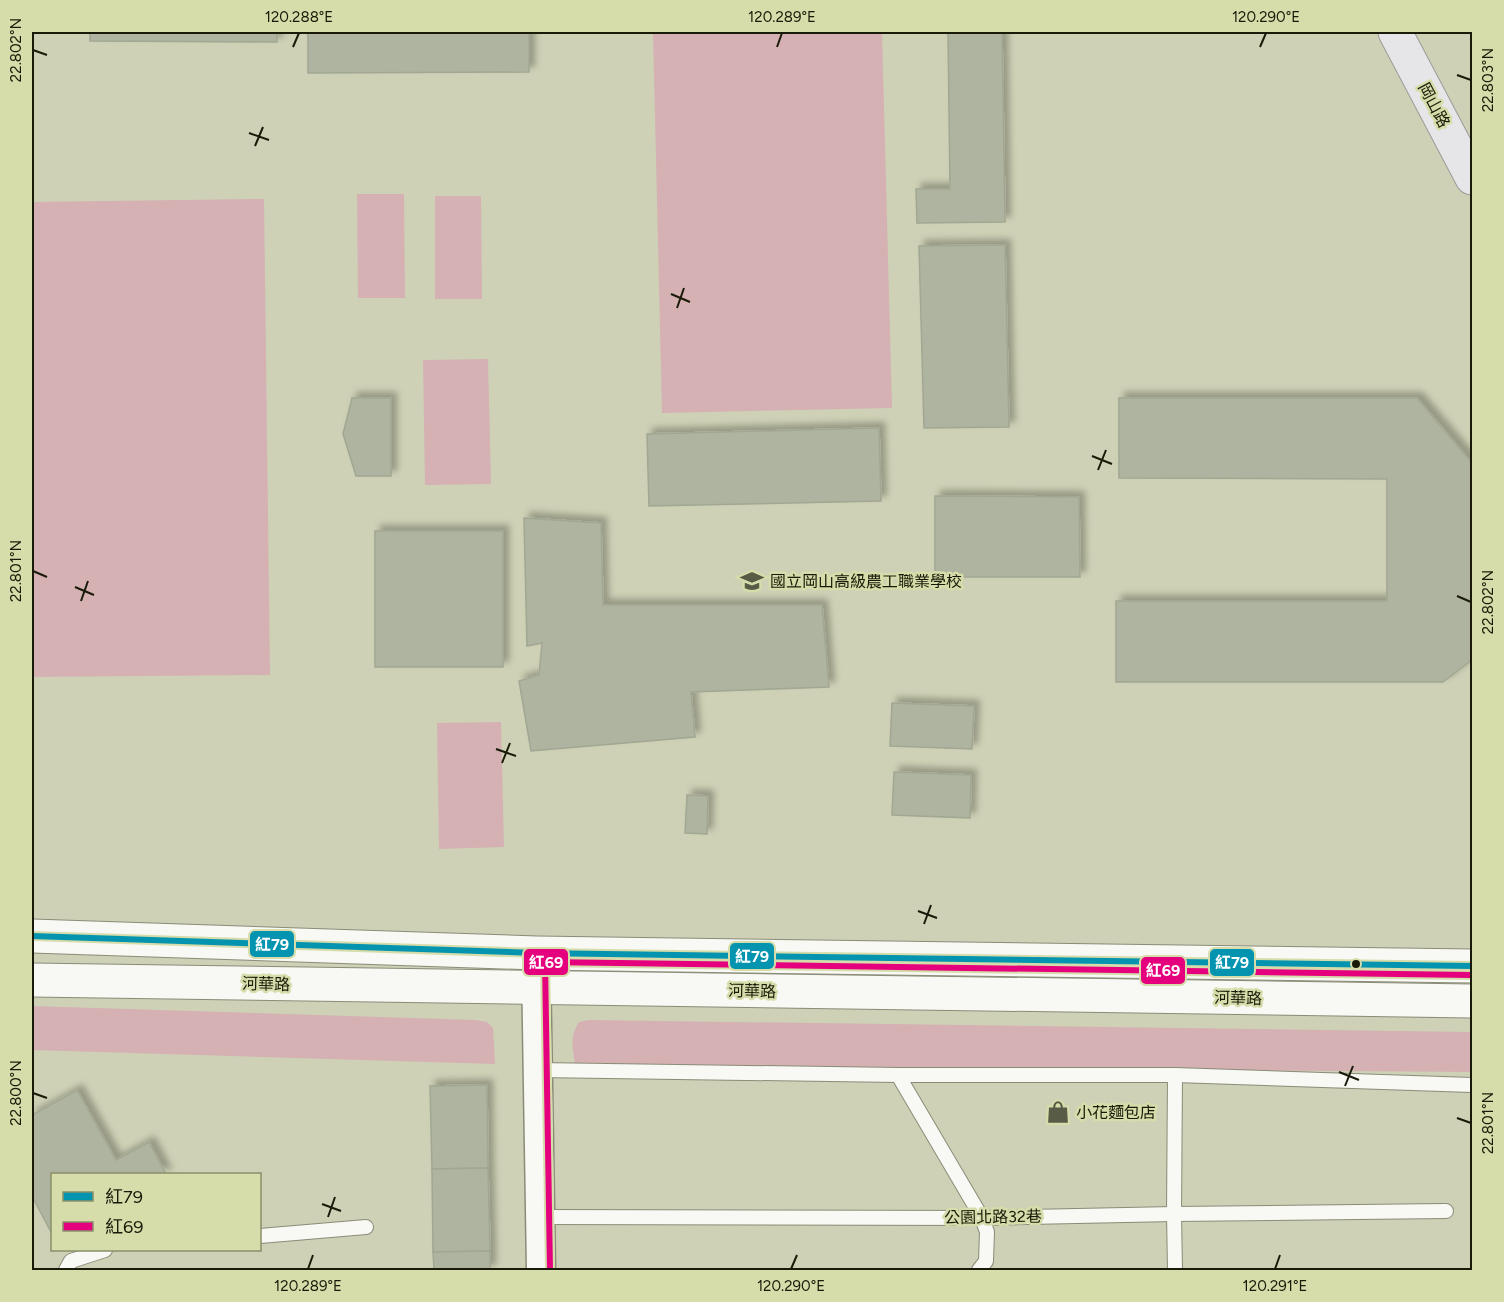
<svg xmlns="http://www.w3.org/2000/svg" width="1504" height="1302" viewBox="0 0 1504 1302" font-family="Figtree,'Noto Sans TC',sans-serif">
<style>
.green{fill:#d5b1b3}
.building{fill:#aeb49f;stroke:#a1a792;stroke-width:1.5;filter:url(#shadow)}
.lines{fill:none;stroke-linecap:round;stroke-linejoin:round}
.service-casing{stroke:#8a8c77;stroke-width:16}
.minor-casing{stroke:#8a8c77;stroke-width:31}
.tertiary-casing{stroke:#8a8c77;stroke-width:35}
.primary-casing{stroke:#9d9b9a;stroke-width:35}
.service{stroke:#f8f8f4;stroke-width:14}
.minor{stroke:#f8f8f4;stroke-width:28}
.tertiary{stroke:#f8f8f4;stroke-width:33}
.primary{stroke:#e6e5e8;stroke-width:33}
.bus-1-casing{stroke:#d6dcaa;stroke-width:10}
.bus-2-casing{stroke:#d6dcaa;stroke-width:10}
.bus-1{stroke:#0494b0;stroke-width:6}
.bus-2{stroke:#e5007d;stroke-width:6}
.ticks{fill:none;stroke:#191b08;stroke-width:2}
.bus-dot{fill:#191b08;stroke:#d6dcaa;stroke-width:2}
.labels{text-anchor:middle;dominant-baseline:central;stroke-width:5;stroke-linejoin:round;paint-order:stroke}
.street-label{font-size:16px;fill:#191b08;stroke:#d6dcaa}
.poi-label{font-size:16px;fill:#191b08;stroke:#d6dcaa;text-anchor:start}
.line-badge{stroke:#d6dcaa;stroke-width:2}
.badge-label{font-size:16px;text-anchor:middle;font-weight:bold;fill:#fff}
.neatline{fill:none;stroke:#191b08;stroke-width:2}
.ticks-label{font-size:15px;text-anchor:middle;fill:#191b08}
</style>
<defs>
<filter id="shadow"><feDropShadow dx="5.5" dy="-5.5" stdDeviation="3" flood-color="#0004"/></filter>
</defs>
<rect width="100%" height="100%" fill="#ced1b5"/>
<g class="green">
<polygon points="653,32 882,32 892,408 662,413"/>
<polygon points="357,194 404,194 405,298 358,298"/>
<polygon points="435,196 481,196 482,299 435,299"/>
<polygon points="264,199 270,675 32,677 32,202"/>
<polygon points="488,359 491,484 425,485 423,360"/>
<polygon points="501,722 504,847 439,849 437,723"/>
<polygon points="32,1006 475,1020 487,1022 493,1028 495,1064 32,1050"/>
<path d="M589,1020L1471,1032H1472V1072L575,1065C573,1049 569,1037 579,1022Z"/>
</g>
<g class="building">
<polygon points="90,32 277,32 277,42 90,41"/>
<polygon points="308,32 529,32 529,72 308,73"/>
<polygon points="948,32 1002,32 1005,222 917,223 916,189 950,189"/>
<polygon points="1005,245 1009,427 924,428 919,246"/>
<polygon points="352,398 391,398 391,476 356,476 343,434"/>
<polygon points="1119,398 1417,398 1472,463 1472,660 1443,682 1116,682 1116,601 1387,601 1387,479 1119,478"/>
<polygon points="879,428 881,501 649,506 647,434"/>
<polygon points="935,496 1079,497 1080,577 935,577"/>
<polygon points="524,518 601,523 603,605 822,605 829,687 691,692 695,737 531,751 519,681 539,675 542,643 527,646"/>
<rect x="375" y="531" width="128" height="136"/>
<polygon points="892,703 974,706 972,749 890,746"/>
<polygon points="894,772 971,775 970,818 892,815"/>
<polygon points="687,795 708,796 707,834 685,833"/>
<polygon points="487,1085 488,1168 432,1169 430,1086"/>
<polygon points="77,1090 116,1160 149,1142 166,1174 52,1174 52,1234 32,1196 32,1115"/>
<polygon points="488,1168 490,1251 433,1252 432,1169"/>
<polygon points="490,1251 490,1270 434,1270 433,1252"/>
</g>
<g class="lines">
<g class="service-casing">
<g id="service">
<polyline points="537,1070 898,1075 1175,1075 1472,1085"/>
<polyline points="898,1075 982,1218 987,1232 986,1261 979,1270"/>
<polyline points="540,1217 982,1218 1174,1214 1446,1211"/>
<polyline points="260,1236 366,1227"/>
<polyline points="66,1270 71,1261 105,1250"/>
<polyline points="1175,1270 1174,1214 1175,1075"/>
</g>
</g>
<g class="minor-casing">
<polyline id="minor" points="536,964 541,1270"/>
</g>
<g class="tertiary-casing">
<g id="tertiary">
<polyline points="32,936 536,953 1472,966"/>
<polyline points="32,980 1472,1001"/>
</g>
</g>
<g class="primary-casing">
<polyline id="primary" points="1395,32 1472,178"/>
</g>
<use href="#service" class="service"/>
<use href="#minor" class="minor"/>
<use href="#tertiary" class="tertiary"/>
<use href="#primary" class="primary"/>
<g class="bus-1-casing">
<polyline id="bus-1" points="32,936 536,953 1472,966"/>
</g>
<g class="bus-2-casing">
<polyline id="bus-2" points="550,1270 545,962 1472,975"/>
</g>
<use href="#bus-1" class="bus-1"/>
<use href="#bus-2" class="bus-2"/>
</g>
<path class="ticks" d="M293,47L299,33M777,47L782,33M1260,47L1266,33M33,50L47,55M1457,75L1471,80M249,133L269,140M255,146L263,127M671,294L690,302M677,308L684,288M1092,456L1112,464M1098,470L1106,450M33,571L47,577M75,587L94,595M1457,596L1471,602M81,601L88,581M496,749L516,756M502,763L510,743M918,911L937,918M924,924L931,905M1339,1072L1359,1080M1345,1086L1353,1066M33,1093L47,1098M1457,1118L1471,1123M322,1204L341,1211M328,1217L335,1197M308,1269L313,1255M791,1269L797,1255M1275,1269L1280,1255"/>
<defs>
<g id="school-bare" transform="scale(1.8)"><path d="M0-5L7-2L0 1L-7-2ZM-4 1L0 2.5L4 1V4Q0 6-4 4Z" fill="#585b45" stroke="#d6dcaa" stroke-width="2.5" paint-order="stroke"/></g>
<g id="shop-bare" transform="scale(1.8)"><path d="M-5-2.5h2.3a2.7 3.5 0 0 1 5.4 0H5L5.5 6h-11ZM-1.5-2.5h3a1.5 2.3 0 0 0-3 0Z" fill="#585b45" stroke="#d6dcaa" stroke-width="2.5" paint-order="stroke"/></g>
</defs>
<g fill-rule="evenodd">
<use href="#school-bare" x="752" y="581"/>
<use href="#shop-bare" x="1058" y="1112"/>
</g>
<circle class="bus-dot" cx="1356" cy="964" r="5"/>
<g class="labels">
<g class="street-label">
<text transform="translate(1434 105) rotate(62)">岡山路</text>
<text transform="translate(266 984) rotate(1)">河華路</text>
<text transform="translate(752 991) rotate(1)">河華路</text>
<text transform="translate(1238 998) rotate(1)">河華路</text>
<text transform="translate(993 1217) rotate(-1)">公園北路32巷</text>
</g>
<g class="poi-label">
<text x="770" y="581">國立岡山高級農工職業學校</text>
<text x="1076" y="1112">小花麵包店</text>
</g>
</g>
<g class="line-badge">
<rect x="249" y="930" width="46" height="28" rx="6" fill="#0494b0"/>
<rect x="729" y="942" width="46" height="28" rx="6" fill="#0494b0"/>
<rect x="523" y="948" width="46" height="28" rx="6" fill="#e5007d"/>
<rect x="1209" y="948" width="46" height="29" rx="6" fill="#0494b0"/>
<rect x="1140" y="956" width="46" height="29" rx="6" fill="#e5007d"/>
</g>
<g class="badge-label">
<text x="272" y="950">紅79</text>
<text x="752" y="962">紅79</text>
<text x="546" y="968">紅69</text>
<text x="1232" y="968">紅79</text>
<text x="1163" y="976">紅69</text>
</g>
<rect width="1504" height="1302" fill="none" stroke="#d6dcaa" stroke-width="66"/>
<rect x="51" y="1173" width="210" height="78" fill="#d6dcaa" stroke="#8a8f69" stroke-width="1.5"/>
<rect x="63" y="1192" width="30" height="9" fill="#0494b0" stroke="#8a8f69" stroke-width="1.5"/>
<text x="105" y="1203" font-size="18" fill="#191b08">紅79</text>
<rect x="63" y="1222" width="30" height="9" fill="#e5007d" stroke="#8a8f69" stroke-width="1.5"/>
<text x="105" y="1233" font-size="18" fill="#191b08">紅69</text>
<rect x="33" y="33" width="1438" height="1236" class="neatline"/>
<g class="ticks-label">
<text x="299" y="22">120.288°E</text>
<text x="782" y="22">120.289°E</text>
<text x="1266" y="22">120.290°E</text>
<text transform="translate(16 50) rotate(-90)" y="5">22.802°N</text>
<text transform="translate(1488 80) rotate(-90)" y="5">22.803°N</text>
<text transform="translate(16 571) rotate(-90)" y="5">22.801°N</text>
<text transform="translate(1488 602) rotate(-90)" y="5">22.802°N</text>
<text transform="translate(16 1093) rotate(-90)" y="5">22.800°N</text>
<text transform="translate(1488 1123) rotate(-90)" y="5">22.801°N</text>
<text x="308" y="1291">120.289°E</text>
<text x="791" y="1291">120.290°E</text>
<text x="1275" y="1291">120.291°E</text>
</g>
</svg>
